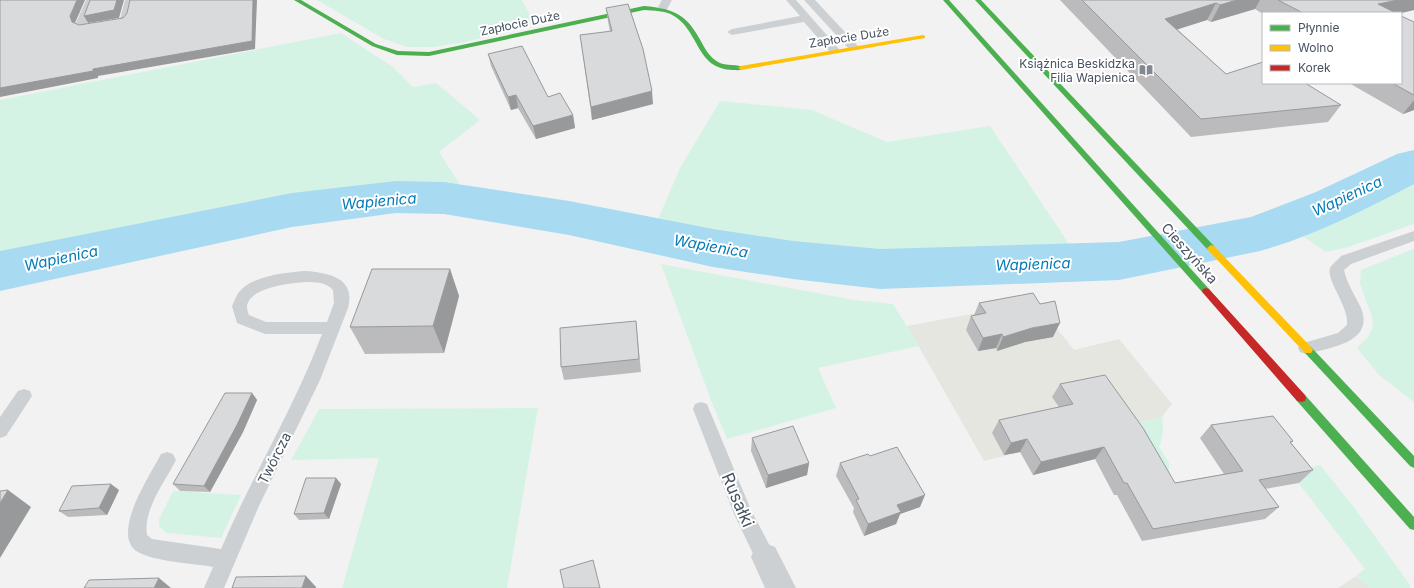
<svg xmlns="http://www.w3.org/2000/svg" width="1414" height="588" viewBox="0 0 1414 588" font-family="Inter,sans-serif">
<style>
.commercial{fill:#e6e6e0}
.green{fill:#d5f3e4}
.lines{fill:none;stroke-linecap:round;stroke-linejoin:round}
.river{fill:#a8daf2;fill-rule:evenodd}
.lane{fill:#cdd0d3;fill-rule:evenodd}
.street{fill:#cdd0d3;fill-rule:evenodd}
.fast{fill:#4caf50;fill-rule:evenodd}
.slow{fill:#ffc107;fill-rule:evenodd}
.jam{fill:#c62828;fill-rule:evenodd}
.wall{fill:#bbbbbd}
.shaded-wall{fill:#98999a}
.building{fill:#d9dadc;stroke:#98999a}
.labels{text-anchor:middle;dominant-baseline:central;stroke-width:4;stroke-linejoin:round;paint-order:stroke}
.far-street-label{font-size:12px;fill:#475160;stroke:#fff}
.far-poi-label{font-size:12px;fill:#475160;stroke:#fff;text-anchor:end}
.street-label{font-size:14px;fill:#475160;stroke:#fff}
.water-label{font-size:15px;font-style:italic;fill:#037bb8;stroke:#fff}
.near-street-label{font-size:17px;fill:#475160;stroke:#fff}
</style>
<rect width="100%" height="100%" fill="#f2f2f2"/>
<g class="commercial">
<polygon points="1036,302 1074,350 1119,339 1172,404 1162,417 984,461 907,326"/>
<polygon points="1356,576 1370,588 1338,588"/>
</g>
<g class="green">
<polygon points="317,0 522,0 534,23 506,32 460,43 435,47 407,47 384,39"/>
<polygon points="341,33 393,67 413,87 436,83 480,120 439,152 466,194 392,191 281,204 154,227 40,253 0,260 0,100"/>
<polygon points="720,101 812,110 887,142 990,126 1071,247 1049,251 871,258 812,252 725,238 656,224 680,168"/>
<polygon points="1414,178 1414,224 1348,247 1326,252 1304,237 1349,209"/>
<polygon points="1413,249 1414,249 1414,402 1379,375 1357,348 1368,337 1372,329 1373,320 1360,284 1361,270"/>
<polygon points="661,264 854,300 893,304 919,346 818,368 836,408 727,439 712,403"/>
<polygon points="538,408 507,588 342,588 379,458 291,460 319,409"/>
<path d="M1162,417C1164,429 1163,437 1159,447L1169,463V475L1134,424Z"/>
<polygon points="1320,465 1353,506 1410,585 1410,588 1370,588 1356,576 1365,569 1290,472"/>
<polygon points="173,491 241,495 221,538 166,533 159,526 159,519"/>
</g>
<g class="lines">
<path class="river" d="M1414,150V184C1364,210 1314,236 1260,251L1119,280L880,289L793,279L713,267L569,235L444,214L396,213L292,227L0,291V251L292,193L396,181L444,182L569,201L713,229L793,241L880,249L1119,242L1251,217L1316,192L1397,154Z"/>
<g class="lane">
<polygon points="86,0 96,0 86,25 120,19 125,0 135,0 130,20 127,24 84,31 77,28 76,23"/>
<polygon points="662,0 672,0 666,11 662,12 657,9"/>
<polygon points="786,0 796,0 839,49 840,51 839,53 831,53 804,22 732,35 727,32 732,29 800,16"/>
<polygon points="804,0 815,0 858,46 859,48 858,50 850,50"/>
<path d="M1414,231V241L1351,264L1344,270C1347,284 1355,295 1361,308C1375,343 1329,348 1306,354L1300,352L1298,348L1300,344L1338,333L1347,325C1349,306 1326,281 1330,268C1332,264 1338,260 1341,256Z"/>
<path d="M306,271C329,273 356,278 348,308L320,380L258,508L224,588H204L213,567C192,563 155,562 138,552C109,535 151,474 161,454L167,452L173,454L176,460C165,482 143,509 147,535L152,539L221,549C252,476 294,408 322,334H265L237,323L232,306C234,302 236,296 239,292C252,276 286,272 306,271ZM306,282C316,282 326,282 333,290L334,303L327,322H266L249,315C248,313 247,309 247,306C250,287 291,283 306,282Z"/>
<polygon points="24,389 30,391 32,396 6,436 0,438 0,417 18,391"/>
<polygon points="701,402 707,404 709,409 751,510 772,550 775,557 772,564 765,566 758,564 734,514 693,409 695,404"/>
</g>
<polygon class="street" points="765,543 775,547 796,588 765,588 751,557 755,547"/>
<g class="fast">
<path d="M294,0H301L376,44L398,51L429,52L644,6C676,9 687,15 702,43C706,51 711,58 718,62C726,67 738,63 744,68C741,71 737,70 733,70C696,69 700,32 674,16C665,10 654,11 644,10L429,56L397,55L372,46Z"/>
<polygon points="943,0 949,0 1209,289 1210,291 1209,293 1203,293"/>
<polygon points="975,0 981,0 1214,246 1215,248 1214,250 1208,250"/>
<polygon points="1308,346 1311,347 1414,456 1414,468 1410,466 1305,353 1303,350 1305,347"/>
<polygon points="1301,394 1305,395 1414,517 1414,530 1410,529 1297,401 1296,398 1297,395"/>
</g>
<g class="slow">
<polygon points="923,35 925,36 925,38 741,70 738,68 741,66"/>
<polygon points="1211,245 1214,246 1311,347 1313,350 1311,353 1305,353 1208,250 1207,248"/>
</g>
<polygon class="jam" points="1206,288 1209,289 1305,395 1306,398 1305,401 1301,402 1297,401 1203,293 1202,291 1203,289"/>
</g>
<g class="wall">
<polygon points="1060,0 1414,0 1414,10 1401,13 1263,13 1263,14 1255,9 1211,22 1207,20 1177,29 1226,74 1341,105 1328,122 1191,137"/>
<polygon points="606,8 653,104 592,120 580,35 610,32 608,21"/>
<polygon points="1414,22 1414,110 1403,114 1349,83 1401,83"/>
<polygon points="488,54 548,97 573,115 575,128 536,139 518,108 511,110 491,66"/>
<polygon points="450,269 459,296 444,353 365,354 350,327"/>
<polygon points="979,303 1053,337 1025,342 997,351 996,348 978,351 966,330 971,316 974,315"/>
<polygon points="636,321 641,372 564,380 561,367"/>
<polygon points="1060,384 1175,483 1224,474 1200,438 1211,425 1293,441 1291,443 1313,470 1299,483 1265,489 1279,507 1265,519 1142,541 1117,495 1114,495 1095,459 1033,475 1020,452 1004,455 992,433 999,420 1059,407 1052,397"/>
<polygon points="252,393 257,400 243,432 210,492 180,491 173,484"/>
<polygon points="752,438 809,463 807,475 766,488 751,451"/>
<polygon points="840,463 920,507 900,514 896,524 864,536 853,512 854,508 836,476"/>
<polygon points="336,478 341,484 329,519 299,520 294,514"/>
<polygon points="119,490 107,515 68,517 59,511"/>
</g>
<g class="shaded-wall">
<polygon points="77,0 85,0 75,23 72,22 70,16"/>
<polygon points="117,0 124,0 119,18 88,23 84,16"/>
<polygon points="253,0 257,0 255,49 98,76 98,78 0,97 0,88 93,69"/>
<polygon points="1237,0 1260,0 1255,9 1211,22 1220,5"/>
<polygon points="1398,0 1414,0 1414,10 1401,13 1373,13 1378,4"/>
<polygon points="1216,3 1207,20 1157,36 1165,19"/>
<polygon points="652,91 653,104 592,120 591,107"/>
<polygon points="516,95 518,108 511,110 508,97"/>
<polygon points="1414,100 1414,110 1403,114"/>
<polygon points="573,115 575,128 536,139 533,126"/>
<polygon points="450,269 459,296 444,353 433,326"/>
<polygon points="1060,323 1053,337 1025,342 997,351 1003,337 1032,328"/>
<polygon points="1002,334 996,348 978,351 983,338"/>
<polygon points="252,393 257,400 243,432 210,492 204,486"/>
<polygon points="1027,439 1020,452 1004,455 1011,443"/>
<polygon points="1104,447 1095,459 1033,475 1041,462"/>
<polygon points="809,463 807,475 766,488 768,475"/>
<polygon points="336,478 341,484 329,519 324,513"/>
<polygon points="111,484 119,490 107,515 99,508"/>
<polygon points="8,490 31,507 0,558 0,503"/>
<polygon points="925,495 920,507 900,514 896,524 864,536 868,524 897,505"/>
<polygon points="306,576 316,587 316,588 302,588"/>
<polygon points="159,578 171,588 154,588"/>
</g>
<g class="building">
<polygon points="0,0 77,0 70,16 72,22 79,25 123,18 127,13 130,0 253,0 252,41 93,69 93,71 0,88"/>
<polygon points="90,0 117,0 114,10 84,16"/>
<polygon points="1082,0 1237,0 1220,5 1216,3 1165,19 1226,74 1263,62 1263,83 1305,83 1341,105 1201,119"/>
<polygon points="1278,0 1398,0 1378,4 1396,13 1303,13"/>
<polygon points="628,4 643,49 652,91 591,107 580,35 612,31 606,8"/>
<polygon points="1401,16 1414,22 1414,95 1392,83 1401,83"/>
<polygon points="522,46 548,97 560,93 573,115 533,126 516,95 508,97 488,54"/>
<polygon points="372,269 450,269 433,326 350,327"/>
<polygon points="1033,293 1040,304 1055,301 1060,323 1032,328 1003,337 1002,334 983,338 971,316 986,313 979,303"/>
<polygon points="636,321 639,359 561,367 560,328"/>
<polygon points="1105,375 1143,428 1175,483 1243,471 1211,425 1273,416 1293,441 1290,442 1313,470 1259,480 1279,507 1153,529 1127,483 1124,483 1104,447 1041,462 1027,439 1011,443 999,420 1073,404 1060,384"/>
<polygon points="225,393 252,393 237,425 204,486 173,484"/>
<polygon points="793,426 809,463 768,475 752,438"/>
<polygon points="897,447 925,495 897,505 901,512 868,524 856,500 859,499 840,463 868,454 870,456"/>
<polygon points="306,478 336,478 324,513 294,514"/>
<polygon points="111,484 99,508 59,511 72,486"/>
<polygon points="8,490 0,503 0,491"/>
<polygon points="593,560 600,588 564,588 560,570"/>
<polygon points="306,576 302,588 232,588 236,577"/>
<polygon points="159,578 154,588 84,588 89,580"/>
</g>
<defs>
<g id="library-bare" transform="scale(1.08)"><path d="M-6-4Q-3-5.5-.7-3.5V5Q-3 3-6 4ZM6-4Q3-5.5 .7-3.5V5Q3 3 6 4Z" fill="#838993" stroke="#fff" stroke-width="2.5" paint-order="stroke"/></g>
</defs>
<g fill-rule="evenodd">
<use href="#library-bare" x="1146" y="70"/>
</g>
<g class="labels">
<g class="far-street-label">
<text transform="translate(520 23) rotate(-12)">Zapłocie Duże</text>
<text transform="translate(849 37) rotate(-9)">Zapłocie Duże</text>
</g>
<g class="far-poi-label">
<text x="1135" y="63">Książnica Beskidzka<tspan x="1135" dy="14">Filia Wapienica</tspan></text>
</g>
<g class="street-label">
<text transform="translate(1190 253) rotate(48)">Cieszyńska</text>
<text transform="translate(274 458) rotate(-63)">Twórcza</text>
</g>
<g class="water-label">
<text transform="translate(1347 196) rotate(-25)">Wapienica</text>
<text transform="translate(379 201) rotate(-5)">Wapienica</text>
<text transform="translate(711 246) rotate(10)">Wapienica</text>
<text transform="translate(61 258) rotate(-12)">Wapienica</text>
<text transform="translate(1033 264) rotate(-2)">Wapienica</text>
</g>
<g class="near-street-label">
<text transform="translate(738 500) rotate(67)">Rusałki</text>
</g>
</g>
<rect x="1262" y="12" width="140" height="72" fill="#ffffff" stroke="#b5b9bf"/>
<rect x="1270" y="25" width="20" height="6" fill="#4caf50" stroke="#b5b9bf"/>
<text x="1298" y="32" font-size="12" fill="#475160">Płynnie</text>
<rect x="1270" y="45" width="20" height="6" fill="#ffc107" stroke="#b5b9bf"/>
<text x="1298" y="52" font-size="12" fill="#475160">Wolno</text>
<rect x="1270" y="65" width="20" height="6" fill="#c62828" stroke="#b5b9bf"/>
<text x="1298" y="72" font-size="12" fill="#475160">Korek</text>
</svg>
